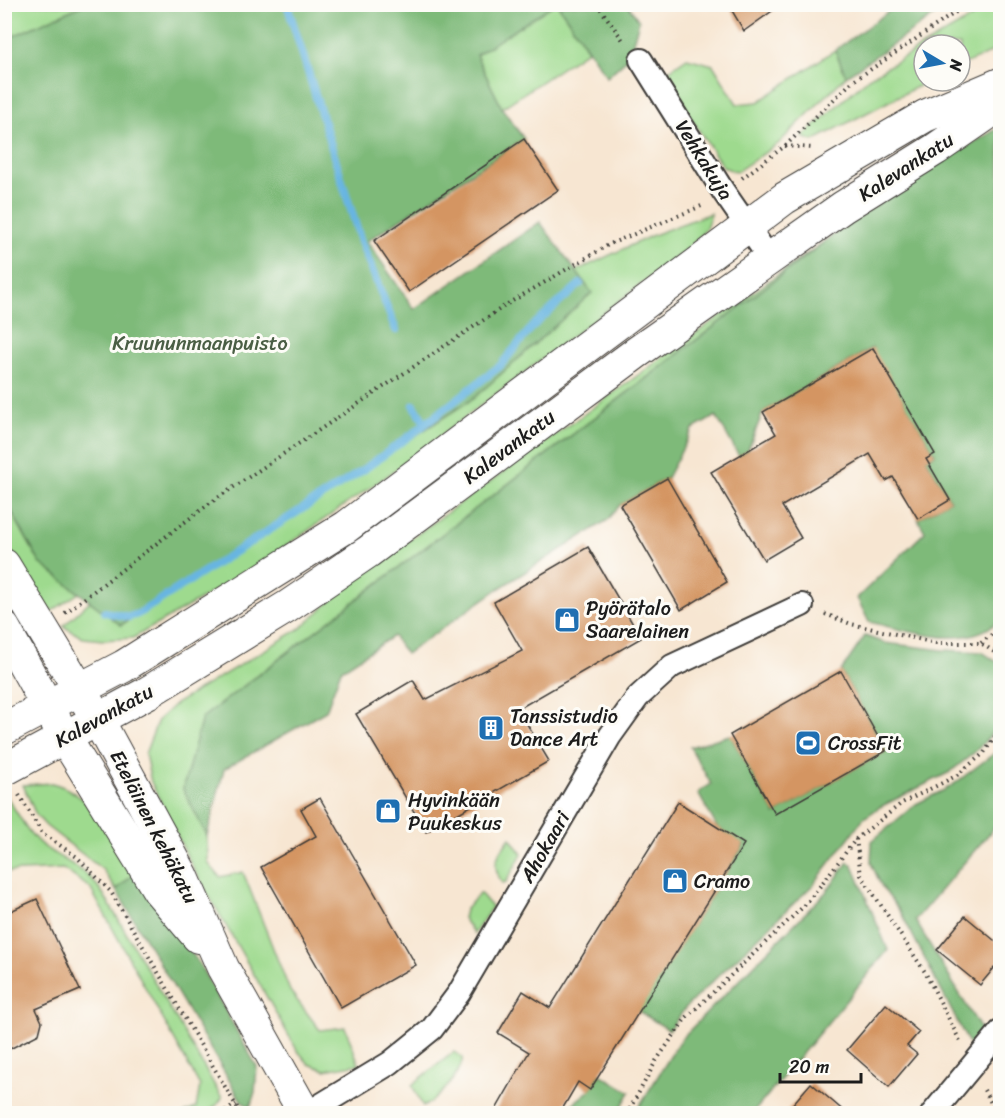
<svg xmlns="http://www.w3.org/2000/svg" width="1005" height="1118" viewBox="0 0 1005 1118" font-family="Sriracha,sans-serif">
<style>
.green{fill:#9eda8e;stroke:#5d7b55;stroke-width:1.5}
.forest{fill:#7eba79;stroke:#4d6b4a;stroke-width:1.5}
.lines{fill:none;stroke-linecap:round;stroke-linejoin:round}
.stream{stroke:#68b5e1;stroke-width:8}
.building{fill:#d49562}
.street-casing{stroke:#3d3a37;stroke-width:26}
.secondary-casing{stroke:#3d3a37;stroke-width:34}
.path{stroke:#3d3a37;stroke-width:4;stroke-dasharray:1.5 4.5;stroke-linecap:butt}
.street{stroke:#fff;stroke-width:22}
.secondary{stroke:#fff;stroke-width:32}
.labels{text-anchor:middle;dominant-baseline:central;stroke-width:6;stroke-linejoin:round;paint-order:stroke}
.street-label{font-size:20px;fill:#1c1c1c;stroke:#fdfcf7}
.park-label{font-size:20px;fill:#4a5e44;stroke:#fdfcf7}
.poi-label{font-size:20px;fill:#1c1c1c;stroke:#fdfcf7;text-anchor:start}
</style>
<rect width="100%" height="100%" fill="#fdfcf7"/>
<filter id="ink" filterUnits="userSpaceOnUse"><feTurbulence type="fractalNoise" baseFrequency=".0167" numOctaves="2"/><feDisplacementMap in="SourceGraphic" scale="12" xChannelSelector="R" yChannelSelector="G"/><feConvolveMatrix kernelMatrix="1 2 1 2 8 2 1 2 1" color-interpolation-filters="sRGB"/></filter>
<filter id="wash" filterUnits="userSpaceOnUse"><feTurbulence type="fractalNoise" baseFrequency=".008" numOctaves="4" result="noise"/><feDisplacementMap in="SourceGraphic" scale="24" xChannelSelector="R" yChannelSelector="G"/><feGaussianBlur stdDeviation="1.35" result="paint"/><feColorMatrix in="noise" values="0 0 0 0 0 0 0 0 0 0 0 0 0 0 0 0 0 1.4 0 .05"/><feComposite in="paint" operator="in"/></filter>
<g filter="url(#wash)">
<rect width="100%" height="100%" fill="#f7e6d2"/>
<g class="green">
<polygon points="5,4 83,5 5,40"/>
<polygon points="553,4 558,5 588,50 502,108 476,55"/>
<path d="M993,5H1000C1001,54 1005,46 960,66V45H924V81H928L813,141L802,137L868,78Z"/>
<polygon points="835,50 846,76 778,144 736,172 723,167 666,80 668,71 687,58 713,65 737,104 758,102"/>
<polygon points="711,213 706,229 690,247 394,471 248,572 133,638 103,640 83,638 63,626 90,601 121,625 138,614 474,398 591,293 576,271 653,235"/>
<polygon points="844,227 202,718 183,789 207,836 208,863 220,877 243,872 290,991 320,1030 345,1027 359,1064 325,1070 309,1064 297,1050 192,866 151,782 145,754 158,720 175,704 301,628 355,579"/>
<polygon points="4,499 40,563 79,593 52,611 47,609 5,543"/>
<path d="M52,783C93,793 114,840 135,873L116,890L103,870L46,826L36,815L23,785Z"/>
<path d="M4,793C16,809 27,834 43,846C68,864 87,868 104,895L222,1098C213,1114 201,1114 184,1113L196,1108L200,1086L90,888L63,869L5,872Z"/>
<path d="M510,838L522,854L506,882L502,883C490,863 497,856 510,838Z"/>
<polygon points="480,893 492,907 474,934 463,918 465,910"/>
<path d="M454,1052L463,1058C460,1076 439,1098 423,1107L412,1085Z"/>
</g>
<g class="forest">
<polygon points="899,4 950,5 846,76 835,50"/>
<polygon points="83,5 553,5 476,55 502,108 524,139 367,241 414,309 540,222 592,293 474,398 121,625 40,563 5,499 4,40"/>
<polygon points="558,5 628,5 639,21 629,57 607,77"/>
<path d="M1000,127V620C965,652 910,631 869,622L857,598L925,532L918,519L950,500L926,459L935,454L872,348L763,412L748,450L739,456L716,416L693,429L667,478L620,505L608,520L498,589L406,654L393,636L341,670L326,711L224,769L207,836L183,789L202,718L844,227L941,162Z"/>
<polygon points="865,636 885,643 943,650 982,652 1000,664 1000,718 990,736 975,752 950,772 880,807 863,819 814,884 687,1006 669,1030 638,1011 744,845 717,827 698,793 711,784 690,747 730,735 775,814 886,751 841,671"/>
<polygon points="1000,749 1000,821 915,920 983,1033 970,1046 901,913 882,887 871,863 872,841 916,804 950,787"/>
<polygon points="848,862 853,866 888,950 753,1113 635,1113 681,1039 826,892"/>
<polygon points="135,873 198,962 257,1067 255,1092 250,1107 242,1102 116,890"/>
<polygon points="600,1074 630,1092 618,1113 560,1114 590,1090"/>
</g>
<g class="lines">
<g class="stream">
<polyline points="287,4 361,242 396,330"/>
<polyline points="414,405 425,423"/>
<polyline points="105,612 129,617 138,614 363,470 415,432 500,366 534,325 580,284"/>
</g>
</g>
<g id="blocks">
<g class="building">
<polygon points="728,4 782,4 744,31"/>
<polygon points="524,139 558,190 409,292 374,241"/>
<polygon points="873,348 935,454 926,459 950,500 918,519 893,477 886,481 870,454 782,506 801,538 764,560 711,472 776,434 763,412"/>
<polygon points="667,478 727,582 681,610 620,505"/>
<polygon points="588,547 641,638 518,709 549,761 426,832 356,714 413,680 425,700 522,651 494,602"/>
<polygon points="841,671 886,751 775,814 730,735"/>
<polygon points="320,798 416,965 341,1008 261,867 316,836 301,809"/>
<polygon points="678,802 744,844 590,1090 578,1082 560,1113 494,1113 529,1052 498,1033 523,991 550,1008"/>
<polygon points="37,899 80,990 36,1009 42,1022 39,1034 4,1052 4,914"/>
<polygon points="965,916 1000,945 1000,961 980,985 937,950"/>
<polygon points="886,1004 919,1032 907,1046 917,1054 889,1087 847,1050"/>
<polygon points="811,1083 846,1113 785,1113"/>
</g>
</g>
</g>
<g filter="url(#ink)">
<use href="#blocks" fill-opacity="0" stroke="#3d3a37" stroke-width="1.5"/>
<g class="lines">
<g class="street-casing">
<g id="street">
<polyline points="641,60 723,191 770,259"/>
<polyline points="306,1114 390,1063 432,1029 459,993 610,736 638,697 672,666 802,605"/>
<polyline points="932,1114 1000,1032"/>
</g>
</g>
<g class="secondary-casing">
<g id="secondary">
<polyline points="4,565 98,720 182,875 223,968 305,1114"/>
<polyline points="4,628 65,738 159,891 198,937"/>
<polyline points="4,729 124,666 346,527 785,198 925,116 1000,84"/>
<polyline points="4,770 147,693 287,607 368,552 636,353 843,207 936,149 1000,105"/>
</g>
</g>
<g class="path">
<polyline points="597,4 625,43"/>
<polyline points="785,146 813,148"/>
<polyline points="742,178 785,146 852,82 959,10 973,4"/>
<polyline points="65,613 210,503 509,303 610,244 704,205"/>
<polyline points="825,614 851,624 936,643 981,643 1000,656"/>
<polyline points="981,643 1000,628"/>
<polyline points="19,795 42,833 77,857 111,892 241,1114"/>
<polyline points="856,839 861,875 925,972 961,1043"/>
<polyline points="984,1090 997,1114"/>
<polyline points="220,1114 236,1104"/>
<polyline points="627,1114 656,1061 686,1018 807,903 856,839 902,803 956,776 984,753 1000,729"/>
</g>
<use href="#street" class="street"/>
<use href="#secondary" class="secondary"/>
</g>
</g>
<defs>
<g id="shop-square" transform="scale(1.35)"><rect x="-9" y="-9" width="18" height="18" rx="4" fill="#1f6fb2" stroke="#fdfcf7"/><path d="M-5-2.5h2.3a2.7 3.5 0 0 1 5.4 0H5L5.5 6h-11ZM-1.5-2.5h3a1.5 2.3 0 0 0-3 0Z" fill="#fff"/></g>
<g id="building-square" transform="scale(1.35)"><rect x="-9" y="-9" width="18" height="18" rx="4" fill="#1f6fb2" stroke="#fdfcf7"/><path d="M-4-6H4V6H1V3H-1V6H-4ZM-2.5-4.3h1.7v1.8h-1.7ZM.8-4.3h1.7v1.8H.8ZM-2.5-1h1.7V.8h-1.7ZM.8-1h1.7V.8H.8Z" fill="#fff"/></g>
<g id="stadium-square" transform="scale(1.35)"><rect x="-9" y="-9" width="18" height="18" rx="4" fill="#1f6fb2" stroke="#fdfcf7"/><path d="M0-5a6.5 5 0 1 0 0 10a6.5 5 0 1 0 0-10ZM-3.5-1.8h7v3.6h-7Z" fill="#fff"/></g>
</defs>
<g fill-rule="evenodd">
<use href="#shop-square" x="567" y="620"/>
<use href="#building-square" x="491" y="728"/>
<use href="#stadium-square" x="808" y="743"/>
<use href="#shop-square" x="388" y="811"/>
<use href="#shop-square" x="675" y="881"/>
</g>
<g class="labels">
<g class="street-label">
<text transform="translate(704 160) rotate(58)">Vehkakuja</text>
<text transform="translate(906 167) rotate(-33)">Kalevankatu</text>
<text transform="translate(509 447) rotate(-37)">Kalevankatu</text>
<text transform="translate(104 716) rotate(-29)">Kalevankatu</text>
<text transform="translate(154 827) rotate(63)">Eteläinen kehäkatu</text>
<text transform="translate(545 847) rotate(-60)">Ahokaari</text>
</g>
<g class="park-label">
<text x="200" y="343">Kruununmaanpuisto</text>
</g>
<g class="poi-label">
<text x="586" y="608">Pyörätalo<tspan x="586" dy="23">Saarelainen</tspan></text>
<text x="510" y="716">Tanssistudio<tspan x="510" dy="23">Dance Art</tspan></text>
<text x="828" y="743">CrossFit</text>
<text x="408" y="800">Hyvinkään<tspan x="408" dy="23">Puukeskus</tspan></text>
<text x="694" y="881">Cramo</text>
</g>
</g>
<rect width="1005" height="1118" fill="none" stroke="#fdfcf7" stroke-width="24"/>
<g transform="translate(942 63) rotate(100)"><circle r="28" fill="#fdfcf7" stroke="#a3a29f" stroke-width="1.5"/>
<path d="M0-4.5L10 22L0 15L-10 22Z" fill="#1f6fb2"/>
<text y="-9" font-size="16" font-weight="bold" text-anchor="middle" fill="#1c1c1c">N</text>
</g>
<path d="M780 1073v9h81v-9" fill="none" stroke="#1c1c1c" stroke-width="3"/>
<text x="789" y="1073" font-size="18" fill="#1c1c1c" stroke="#fdfcf7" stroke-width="4.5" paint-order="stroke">20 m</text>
</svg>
